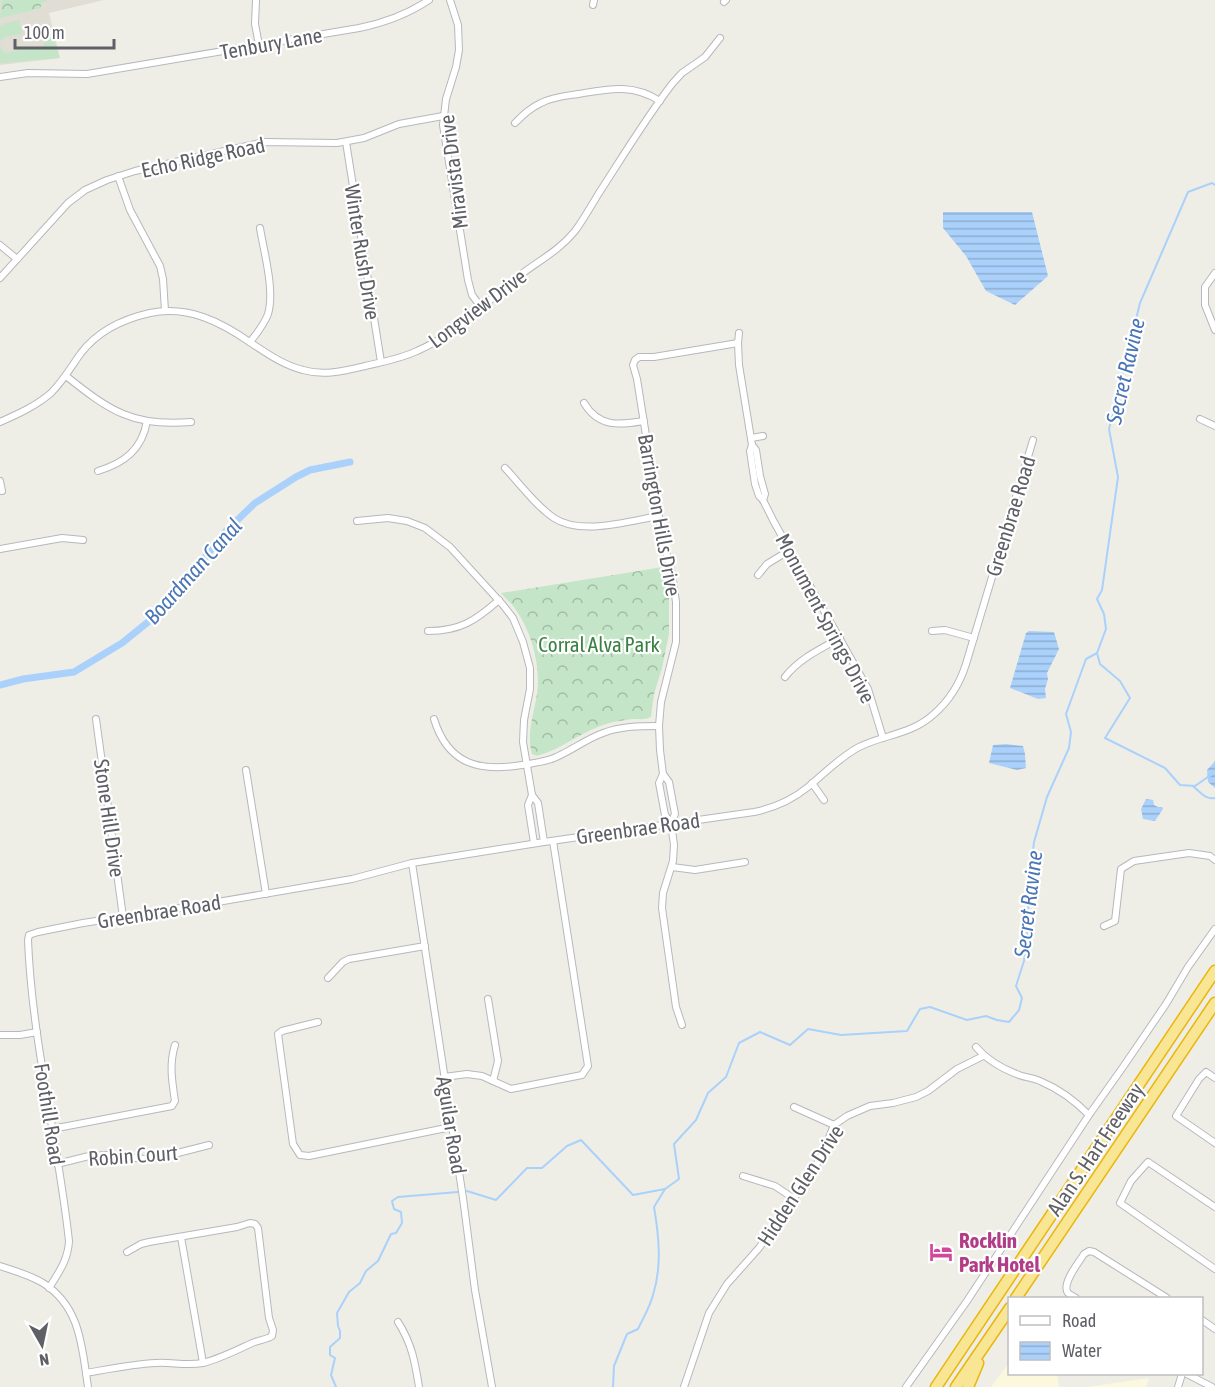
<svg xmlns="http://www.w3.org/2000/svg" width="1215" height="1387" viewBox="0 0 1215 1387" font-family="'Asap Condensed',sans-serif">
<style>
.commercial{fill:#fcf8de}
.education{fill:#dfddd4}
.green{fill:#c4e5c7}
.forest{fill:url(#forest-crowns)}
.water{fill:url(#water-rules)}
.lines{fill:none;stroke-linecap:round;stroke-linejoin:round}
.stream{stroke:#aad1fb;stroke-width:2}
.canal{stroke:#aad1fb;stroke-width:7}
.street-casing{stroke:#b6b8bc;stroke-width:8}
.highway-casing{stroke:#eab60b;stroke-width:13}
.street{stroke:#fff;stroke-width:6}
.highway{stroke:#f8e694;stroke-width:10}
.labels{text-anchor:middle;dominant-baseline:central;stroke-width:4.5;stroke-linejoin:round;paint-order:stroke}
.street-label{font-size:21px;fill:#5e6066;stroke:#fff}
.park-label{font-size:21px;fill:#398141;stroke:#fff}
.hotel-label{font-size:21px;font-weight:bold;fill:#b23c85;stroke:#fff;text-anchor:start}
.water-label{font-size:22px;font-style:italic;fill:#4a76b5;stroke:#fff}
</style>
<defs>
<pattern id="forest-crowns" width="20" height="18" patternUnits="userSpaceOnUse" patternTransform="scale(1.5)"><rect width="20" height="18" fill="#c4e5c7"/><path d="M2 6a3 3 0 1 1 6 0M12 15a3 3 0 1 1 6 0" fill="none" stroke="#a2bda5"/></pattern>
<pattern id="water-rules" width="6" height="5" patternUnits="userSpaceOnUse" patternTransform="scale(1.5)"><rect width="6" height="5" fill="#aad1fb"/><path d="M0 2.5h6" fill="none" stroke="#8eadcf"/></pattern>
</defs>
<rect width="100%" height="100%" fill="#efeee6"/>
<g class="commercial">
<polygon points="1009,1363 1010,1374 1057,1374 1059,1387 991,1387"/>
<polygon points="1149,1378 1146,1387 1087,1387"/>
</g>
<polygon class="education" points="0,0 104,0 49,13 60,58 0,65"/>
<g class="green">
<polygon points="20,20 20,27 22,31 20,34 5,37 0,41 0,27 6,23"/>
<path d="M54,33L55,43L60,58L0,63V46L4,52L6,53C13,51 19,50 25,49C39,46 43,53 47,35Z"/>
</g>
<g class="forest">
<polygon points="2,0 47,0 47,1 41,3 41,8 0,18"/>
<path d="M663,567L669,597V634L662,668L654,694L651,717C645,720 639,719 633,719C625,720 617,721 609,723C583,730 563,749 537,756L532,754C526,734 534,714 537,694C541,667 532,633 516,610C512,604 506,599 501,593Z"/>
</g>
<g class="water">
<polygon points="943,212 1032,212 1048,276 1015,305 986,291 966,256 943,228"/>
<polygon points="1029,631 1054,632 1059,649 1047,673 1048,679 1045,689 1046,698 1038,699 1010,688 1026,633"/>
<polygon points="1006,744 1023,746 1025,754 1026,768 1017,770 989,763 993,745"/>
<polygon points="1215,761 1215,788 1208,782 1207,770"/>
<polygon points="1146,799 1153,800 1154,805 1158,807 1162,807 1163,809 1155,821 1143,819 1141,809"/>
</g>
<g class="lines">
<g class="stream">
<polyline points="1097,653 1100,664 1120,681 1130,698 1105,738 1165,768 1180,785 1195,786 1215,772"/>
<path d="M1193,786C1200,792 1206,800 1215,798"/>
<polyline points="467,1191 496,1200 527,1168 542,1168 567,1146 581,1140 633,1195 665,1189"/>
<polyline points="336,1387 331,1375 335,1358 330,1355 330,1347 340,1338 340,1331 338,1326 337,1313 349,1292 360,1283 366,1271 378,1261 391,1234 396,1233 402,1223 401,1212 394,1209 392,1201 398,1197 458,1192"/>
<path d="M613,1387L614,1366L627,1334L638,1329C643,1318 650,1307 653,1295C662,1267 659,1236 654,1207L665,1189L679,1179L674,1144L696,1120L708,1093L726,1077L739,1043L760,1032L790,1045L808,1029L841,1035L907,1031L920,1009L930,1007L967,1020L986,1016L997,1020L1009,1022L1019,1010L1022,998L1016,986L1024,961L1027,942L1029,887L1034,842L1047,797L1069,748L1071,732L1066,714L1086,659L1097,653L1106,629L1104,614L1097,599L1102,590L1118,477L1109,429L1140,303L1188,192L1212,183L1215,185"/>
</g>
<polyline class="canal" points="0,685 23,679 74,672 122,643 158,614 188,579 226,531 255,503 296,477 310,470 350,462"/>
<g class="street-casing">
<g id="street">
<polyline points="256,0 255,24 259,45"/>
<polyline points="450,0 458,25 459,50 456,67 446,99 443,125 468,280 472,295 481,307"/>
<polyline points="724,2 726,0"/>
<polyline points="593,5 594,0"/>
<path d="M0,77L28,73L87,74L359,28C384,23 408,14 429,0"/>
<path d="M515,123C523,115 530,108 541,103C552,97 565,96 578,94C608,89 632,83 660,101"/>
<polyline points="346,142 381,362"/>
<polyline points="118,176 130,210 160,266 163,279 165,311"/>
<polyline points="0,245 17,259"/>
<polyline points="1215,273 1205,287 1205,305 1215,330"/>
<polyline points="0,278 68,203 85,190 107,180 135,171 264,142 337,143 364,138 399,124 443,116"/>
<polyline points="739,333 738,343 739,365 752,445 750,451 755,484 759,496 763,500 774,522 868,689 883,738"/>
<path d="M250,342C257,333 264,325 268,314C275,290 264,253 260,228"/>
<path d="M66,376C110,411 133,427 191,422"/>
<path d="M584,403C599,428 620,425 644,421"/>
<polyline points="1200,419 1215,426"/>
<path d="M0,422C18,414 36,406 51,393C63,381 71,367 81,353C98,331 123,319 150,313C188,305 221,322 251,343C268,354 283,365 303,370C324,376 344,371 365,366C382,362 400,359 417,351C456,334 486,302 519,276C538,261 559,251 575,231C584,219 591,206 599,193C623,156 646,118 672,84L682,73L705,57L720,38"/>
<polyline points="751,438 763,436"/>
<polyline points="752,445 756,450 760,476 765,494 763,500"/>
<path d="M505,468C520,484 536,506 554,518C581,536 629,521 659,516"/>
<path d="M98,471C124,463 142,450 147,421"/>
<polyline points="0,481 2,491"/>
<polyline points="357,521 388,518 407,521 425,528 450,547 503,605 513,618 523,642 530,668 530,689 524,720 523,742 532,795 538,803 544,842"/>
<polyline points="0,549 62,538 83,540"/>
<polyline points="758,575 767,564 790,550"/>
<path d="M428,631C460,631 475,621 499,600"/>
<polyline points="932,631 945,630 974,638"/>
<path d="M785,677C799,659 820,649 840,638"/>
<polyline points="96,719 123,917"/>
<path d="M434,719C448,765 480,772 522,765C533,763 544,762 554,758C571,751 586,739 603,733C621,726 640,726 659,726"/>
<polyline points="246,770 266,894"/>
<polyline points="663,774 669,782 675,814 671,823 674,845 673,861 663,893 662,908 676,1007 682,1025"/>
<polyline points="812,783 824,800"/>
<polyline points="532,795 528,805 534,843"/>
<polyline points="671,823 665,815 659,783 663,774 660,750 659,726 661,702 676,642 676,602 672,574 662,536 637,379 633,365 635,360 639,357 654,357 738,343"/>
<polyline points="412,863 463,1198 475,1290 492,1387"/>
<polyline points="672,867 695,870 745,862"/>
<polyline points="1104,926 1115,921 1121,869 1134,861 1189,853 1210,856 1215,860"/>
<polyline points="328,978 343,962 349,959 425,946"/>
<polyline points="488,999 498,1061 493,1081"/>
<polyline points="318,1022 282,1031 278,1034 293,1144 300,1155 309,1156 451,1127"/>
<polyline points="0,1035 20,1035 37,1032"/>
<path d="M976,1047C987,1060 1003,1069 1019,1075C1027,1078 1035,1078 1042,1082C1059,1089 1076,1102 1089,1115"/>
<polyline points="444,1077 467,1074 482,1076 511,1089 582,1075 588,1066 553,841"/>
<polyline points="1215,1078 1206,1072 1199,1079 1176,1116 1215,1143"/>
<polyline points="794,1107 834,1125"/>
<path d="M52,1129L172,1106L175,1101C172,1081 169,1064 175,1045"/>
<polyline points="57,1164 89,1156 107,1155 145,1159 162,1157 209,1145"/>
<polyline points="743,1176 775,1186 793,1198"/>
<polyline points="1215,1207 1148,1162 1131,1181 1120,1203 1215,1269"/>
<polyline points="181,1237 203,1363"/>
<path d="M0,1266C15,1271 30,1275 43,1283C81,1307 82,1348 88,1387"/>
<path d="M49,1288C59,1272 68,1260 69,1241C58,1140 32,1041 28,940L29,935L38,932L83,923L200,905L352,879L412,863L544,842L754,812C774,808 792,800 808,787C825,773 840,757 859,747C885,734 911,735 934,714C950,700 960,683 966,664L1033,440"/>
<path d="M1076,1298C1076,1298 1069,1294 1068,1293C1061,1284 1079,1262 1084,1254L1089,1251L1094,1252L1167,1298"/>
<polyline points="1202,1320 1215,1329"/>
<path d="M398,1322C412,1344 415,1362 419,1387"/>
<path d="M86,1373C109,1369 133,1364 156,1363C172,1362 186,1366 203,1363C219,1359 235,1351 250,1344C258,1340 266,1340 272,1336L273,1330L269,1318L258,1228L255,1224L250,1223L237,1227L149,1242L141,1244L127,1252"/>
<polyline points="1187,1374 1212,1387"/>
<polyline points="684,1387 709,1313 727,1284 759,1248 811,1174 823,1153 834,1125 847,1116 870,1106 893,1103 916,1097 928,1091 957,1069 983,1056"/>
<polyline points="906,1387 967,1301 1089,1115 1123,1067 1166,1004 1188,967 1215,929"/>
<polyline points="1178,1387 1182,1374"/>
</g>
</g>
<g class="highway-casing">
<g id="highway">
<polyline points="1016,1298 1215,1003"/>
<polyline points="936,1387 1215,971"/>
<polyline points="956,1387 1010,1308"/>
<polyline points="968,1387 978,1363"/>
</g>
</g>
<use href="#street" class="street"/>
<use href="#highway" class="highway"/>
</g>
<defs>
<g id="hotel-bare" transform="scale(1.8)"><path d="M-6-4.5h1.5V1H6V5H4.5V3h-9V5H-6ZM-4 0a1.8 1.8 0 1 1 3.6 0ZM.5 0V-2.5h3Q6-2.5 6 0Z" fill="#d1479c" stroke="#fff" stroke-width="2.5" paint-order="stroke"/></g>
</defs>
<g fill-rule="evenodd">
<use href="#hotel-bare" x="941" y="1252"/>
</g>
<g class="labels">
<g class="street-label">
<text transform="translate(271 43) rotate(-10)">Tenbury Lane</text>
<text transform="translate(203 157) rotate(-12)">Echo Ridge Road</text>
<text transform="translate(453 172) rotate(-97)">Miravista Drive</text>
<text transform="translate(363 252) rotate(81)">Winter Rush Drive</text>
<text transform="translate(477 308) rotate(-37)">Longview Drive</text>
<text transform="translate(660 515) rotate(80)">Barrington Hills Drive</text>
<text transform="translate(1010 516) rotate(-73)">Greenbrae Road</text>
<text transform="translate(826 618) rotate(62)">Monument Springs Drive</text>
<text transform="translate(110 818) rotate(82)">Stone Hill Drive</text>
<text transform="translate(638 828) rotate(-8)">Greenbrae Road</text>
<text transform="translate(159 911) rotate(-9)">Greenbrae Road</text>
<text transform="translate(50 1114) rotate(81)">Foothill Road</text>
<text transform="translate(452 1125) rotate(81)">Aguilar Road</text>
<text transform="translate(1095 1149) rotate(-56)">Alan S. Hart Freeway</text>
<text transform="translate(133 1155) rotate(-4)">Robin Court</text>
<text transform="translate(800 1185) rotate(-57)">Hidden Glen Drive</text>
</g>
<g class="park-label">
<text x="599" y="644">Corral Alva Park</text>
</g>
<g class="hotel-label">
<text x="959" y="1240">Rocklin<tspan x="959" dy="24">Park Hotel</tspan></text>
</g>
<g class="water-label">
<text transform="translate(1125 371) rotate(-77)">Secret Ravine</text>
<text transform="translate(193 571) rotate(-48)">Boardman Canal</text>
<text transform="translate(1028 904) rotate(-83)">Secret Ravine</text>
</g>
</g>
<rect x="1008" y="1297" width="195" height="78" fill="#ffffff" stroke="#bfbfc2" stroke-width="1.5"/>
<rect x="1020" y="1316" width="30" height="9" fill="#ffffff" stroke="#bfbfc2" stroke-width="1.5"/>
<text x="1062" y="1327" font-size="18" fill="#5e6066">Road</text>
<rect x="1020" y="1342" width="30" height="18" fill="url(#water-rules)" stroke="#bfbfc2" stroke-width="1.5"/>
<text x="1062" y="1357" font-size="18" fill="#5e6066">Water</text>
<g transform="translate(42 1345) rotate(171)" stroke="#ffffff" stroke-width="4.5" paint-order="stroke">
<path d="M0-4.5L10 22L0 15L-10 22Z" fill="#5e6066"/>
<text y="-9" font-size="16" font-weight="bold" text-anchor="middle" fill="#5e6066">N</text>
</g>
<path d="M15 39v9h99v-9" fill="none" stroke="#5e6066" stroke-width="3"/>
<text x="24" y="39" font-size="18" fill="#5e6066" stroke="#ffffff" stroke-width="4.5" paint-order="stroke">100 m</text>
</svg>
